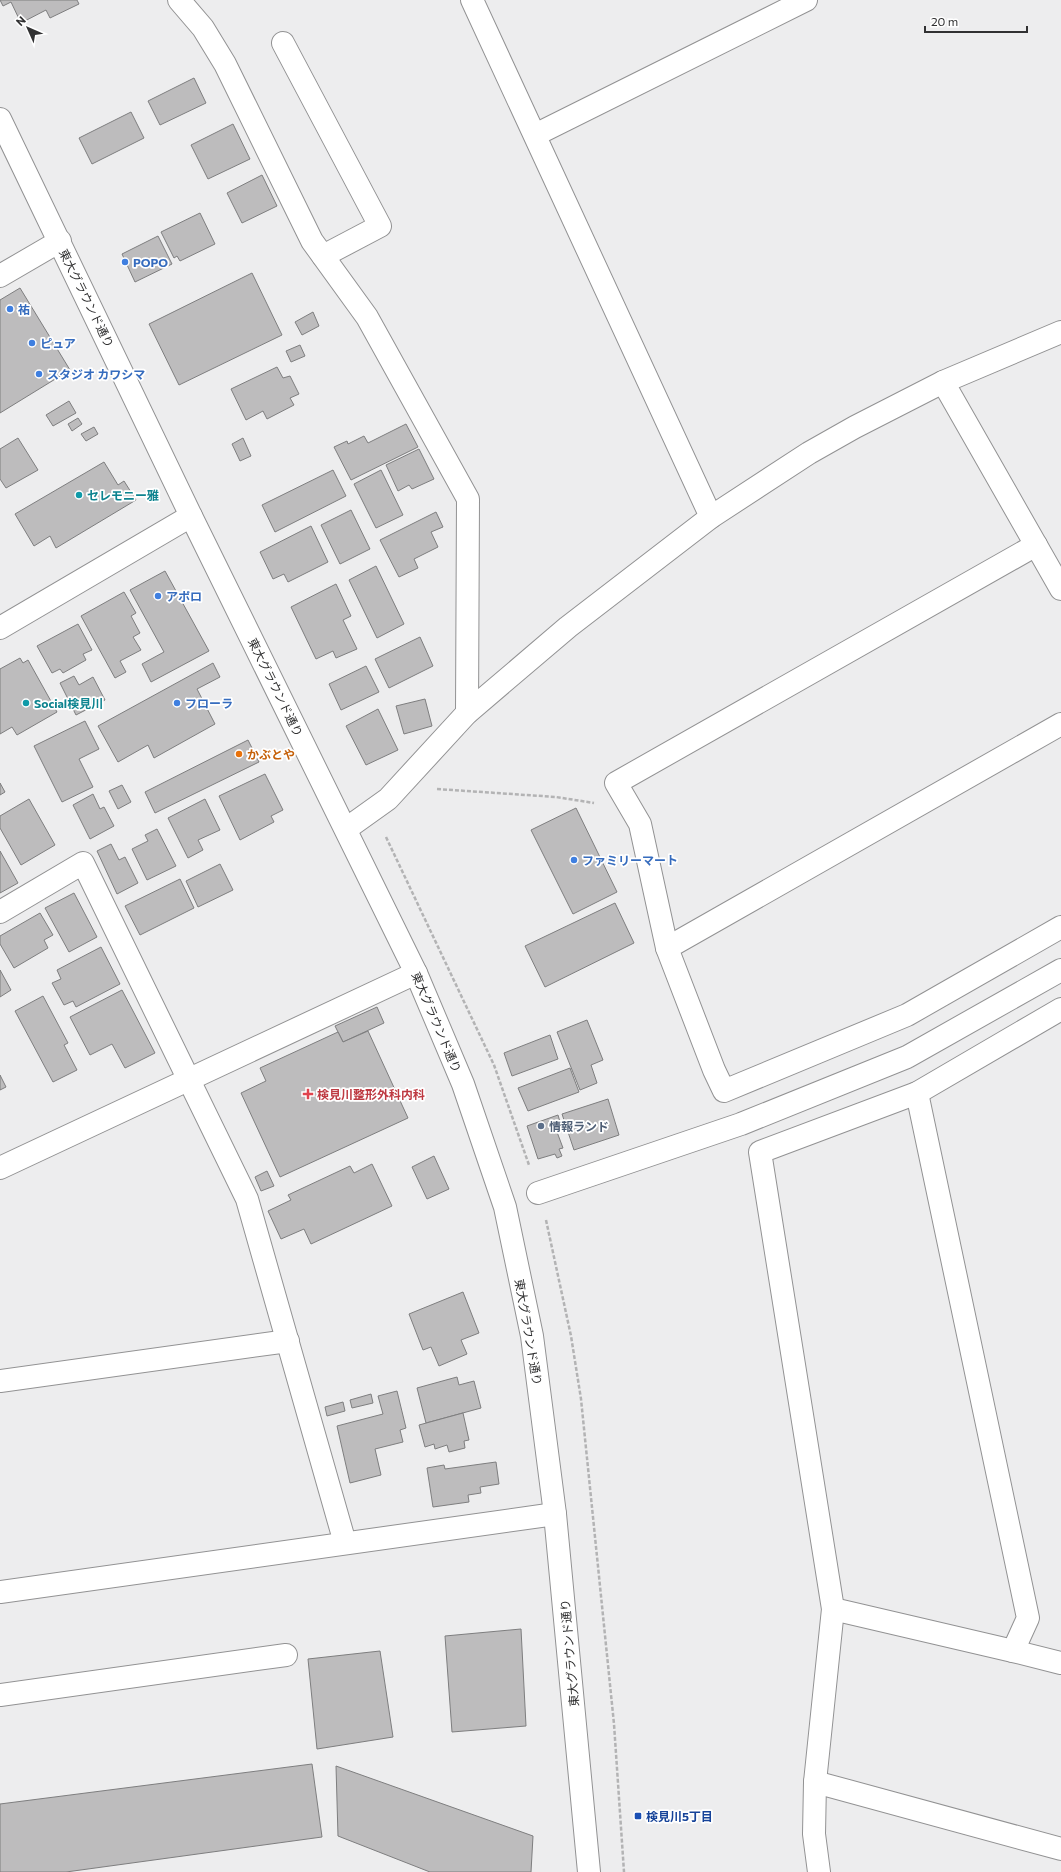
<svg xmlns="http://www.w3.org/2000/svg" width="1061" height="1872" viewBox="0 0 1061 1872" font-family="Commissioner,'Noto Sans JP',sans-serif">
<style>
.building{fill:#bdbcbd;stroke:#7e7e7f}
.lines{fill:none;stroke-linecap:round;stroke-linejoin:round}
.minor-casing{stroke:#929293;stroke-width:24}
.path{stroke:#b3b3b4;stroke-width:2.5;stroke-dasharray:4 2;stroke-linecap:butt}
.minor{stroke:#fff;stroke-width:22}
.shop-dot{fill:#3f7fe0;stroke:#fff;stroke-width:1.5}
.culture-dot{fill:#0f9aa8;stroke:#fff;stroke-width:1.5}
.food-dot{fill:#e8710a;stroke:#fff;stroke-width:1.5}
.health-dot{fill:#e0444e;stroke:#fff;stroke-width:1.5}
.service-dot{fill:#5c6f8a;stroke:#fff;stroke-width:1.5}
.transit-dot{fill:#1a4fb4;stroke:#fff;stroke-width:1.5}
.labels{text-anchor:middle;dominant-baseline:central;stroke-width:3.5;stroke-linejoin:round;paint-order:stroke}
.shop-label{font-size:12px;font-weight:bold;fill:#366cbe;stroke:#fff;text-anchor:start}
.street-label{font-size:12px;fill:#313132;stroke:#fff}
.culture-label{font-size:12px;font-weight:bold;fill:#0d838f;stroke:#fff;text-anchor:start}
.food-label{font-size:12px;font-weight:bold;fill:#c56008;stroke:#fff;text-anchor:start}
.health-label{font-size:12px;font-weight:bold;fill:#be3a42;stroke:#fff;text-anchor:start}
.service-label{font-size:12px;font-weight:bold;fill:#4e5e75;stroke:#fff;text-anchor:start}
.transit-label{font-size:12px;font-weight:bold;fill:#164399;stroke:#fff;text-anchor:start}
</style>
<rect width="100%" height="100%" fill="#ededee"/>
<g class="building">
<polygon points="0,0 77,0 79,4 50,18 46,10 21,23 11,2 3,6"/>
<polygon points="194,78 206,103 160,125 148,101"/>
<polygon points="131,112 144,138 92,164 79,138"/>
<polygon points="233,124 250,159 208,179 191,145"/>
<polygon points="262,175 277,206 242,223 227,193"/>
<polygon points="200,213 215,244 180,261 177,256 174,258 161,232"/>
<polygon points="158,236 172,264 135,282 122,254"/>
<polygon points="252,273 282,335 179,385 149,324"/>
<polygon points="20,288 70,370 0,413 0,300"/>
<polygon points="313,312 319,326 302,335 295,322"/>
<polygon points="300,345 305,356 291,362 286,351"/>
<polygon points="277,367 283,378 290,376 299,394 290,398 294,405 267,419 263,411 246,420 231,389"/>
<polygon points="69,401 76,413 53,426 46,415"/>
<polygon points="78,418 82,424 72,431 68,424"/>
<polygon points="406,424 418,447 351,480 334,447 347,441 348,444 364,436 368,443"/>
<polygon points="94,427 98,434 86,441 81,434"/>
<polygon points="18,438 38,470 6,488 0,479 0,449"/>
<polygon points="243,438 251,456 240,461 232,444"/>
<polygon points="419,449 434,479 412,489 409,485 398,491 386,465"/>
<polygon points="104,462 118,485 124,481 136,500 56,548 50,536 34,546 15,514"/>
<polygon points="333,470 346,496 275,532 262,505"/>
<polygon points="381,470 403,515 376,528 354,484"/>
<polygon points="351,510 370,549 340,564 321,525"/>
<polygon points="436,512 443,527 431,532 438,547 414,559 418,568 399,577 380,540"/>
<polygon points="311,526 328,562 288,582 284,574 273,579 260,552"/>
<polygon points="376,566 404,624 377,638 349,580"/>
<polygon points="165,571 209,651 151,682 142,664 164,652 130,590"/>
<polygon points="336,584 351,616 343,620 357,649 336,658 333,651 316,659 291,607"/>
<polygon points="124,592 136,613 131,616 140,633 133,637 141,650 120,661 126,672 115,678 81,616"/>
<polygon points="78,624 92,650 83,654 86,660 63,673 60,669 52,673 37,646"/>
<polygon points="420,637 433,666 389,688 375,659"/>
<polygon points="20,658 23,663 28,660 57,712 17,735 12,727 0,734 0,669"/>
<polygon points="213,663 220,677 197,689 215,724 154,758 148,745 118,762 98,726"/>
<polygon points="366,666 379,692 341,710 329,684"/>
<polygon points="74,676 79,685 93,677 105,700 76,715 60,683"/>
<polygon points="425,699 432,726 404,734 396,706"/>
<polygon points="378,709 398,750 366,765 346,726"/>
<polygon points="85,721 99,749 79,759 93,787 62,802 34,746"/>
<polygon points="248,740 259,762 155,813 145,792"/>
<polygon points="265,774 283,810 271,816 274,822 240,840 219,796"/>
<polygon points="0,783 5,792 0,795"/>
<polygon points="122,785 131,802 118,809 109,791"/>
<polygon points="93,794 100,809 104,807 114,826 90,839 73,805"/>
<polygon points="29,799 55,845 21,865 0,828 0,816"/>
<polygon points="205,799 220,830 198,840 203,850 188,858 168,818"/>
<polygon points="576,808 617,892 573,914 531,830"/>
<polygon points="157,829 176,866 147,880 132,849 148,841 145,835"/>
<polygon points="111,844 119,860 125,857 138,883 117,894 97,851"/>
<polygon points="0,851 18,883 0,893"/>
<polygon points="220,864 233,890 198,907 186,881"/>
<polygon points="180,879 194,908 140,935 125,906"/>
<polygon points="74,893 97,937 69,952 45,908"/>
<polygon points="615,903 634,943 545,987 525,946"/>
<polygon points="40,913 53,935 44,940 48,948 14,968 0,944 0,936"/>
<polygon points="101,947 120,984 76,1007 73,1001 64,1005 52,983 61,979 57,970"/>
<polygon points="0,970 11,990 0,997"/>
<polygon points="122,990 155,1053 125,1068 112,1044 90,1055 70,1017"/>
<polygon points="43,996 68,1043 64,1045 77,1070 53,1082 15,1011"/>
<polygon points="377,1007 384,1023 343,1042 335,1026"/>
<polygon points="587,1020 603,1060 591,1065 597,1083 580,1090 557,1032"/>
<polygon points="368,1031 408,1118 280,1177 241,1093 266,1081 260,1068 338,1032 343,1042"/>
<polygon points="550,1035 558,1059 512,1076 504,1053"/>
<polygon points="570,1068 579,1092 528,1111 518,1088"/>
<polygon points="0,1075 6,1087 0,1090"/>
<polygon points="608,1099 619,1135 574,1150 562,1114"/>
<polygon points="558,1115 560,1122 554,1124 563,1148 559,1149 562,1156 557,1158 555,1154 538,1159 527,1126"/>
<polygon points="434,1156 449,1189 427,1199 412,1167"/>
<polygon points="372,1164 392,1206 311,1244 304,1229 281,1239 268,1211 291,1200 288,1195 350,1166 354,1173"/>
<polygon points="267,1171 274,1186 261,1191 255,1177"/>
<polygon points="463,1292 479,1333 461,1340 467,1354 439,1366 431,1347 423,1350 409,1314"/>
<polygon points="457,1377 459,1385 474,1381 481,1408 426,1423 417,1388"/>
<polygon points="397,1391 406,1428 400,1430 403,1442 375,1449 381,1475 350,1483 337,1426 383,1414 378,1396"/>
<polygon points="371,1394 373,1403 352,1408 350,1400"/>
<polygon points="343,1402 345,1411 327,1416 325,1407"/>
<polygon points="463,1413 469,1440 464,1441 465,1448 449,1452 447,1445 435,1449 434,1444 425,1447 419,1425"/>
<polygon points="496,1462 499,1484 480,1487 481,1493 468,1495 469,1502 433,1507 427,1468 444,1465 445,1469"/>
<polygon points="521,1629 526,1726 452,1732 445,1636"/>
<polygon points="380,1651 393,1737 317,1749 308,1659"/>
<polygon points="312,1764 322,1837 66,1872 0,1872 0,1804"/>
<polygon points="336,1766 533,1836 531,1872 430,1872 338,1836"/>
</g>
<g class="lines">
<g class="minor-casing">
<g id="minor">
<polyline points="179,0 203,28 225,64 312,241 367,317 468,499 467,713"/>
<polyline points="472,0 711,517"/>
<polyline points="283,43 380,226 323,256"/>
<polyline points="0,119 191,516 416,973 463,1084 505,1207 532,1336 555,1514 589,1872"/>
<polyline points="535,135 806,0"/>
<polyline points="0,276 60,241"/>
<polyline points="943,382 1061,589"/>
<polyline points="0,628 191,516"/>
<polyline points="1061,724 667,948 714,1070 724,1091 907,1015 1061,927"/>
<polyline points="346,829 388,799 467,713 568,627 711,517 809,453 855,427 943,382 1061,332"/>
<polyline points="0,912 83,863 247,1199 345,1543"/>
<polyline points="667,948 640,824 616,783 1036,545"/>
<polyline points="0,1168 416,973"/>
<polyline points="538,1193 741,1124 907,1057 1061,970"/>
<polyline points="0,1381 288,1341"/>
<polyline points="0,1592 555,1514"/>
<polyline points="833,1609 1013,1651 1028,1618 917,1093"/>
<polyline points="1013,1651 1061,1663"/>
<polyline points="0,1695 286,1655"/>
<polyline points="815,1782 1061,1849"/>
<polyline points="819,1872 814,1834 815,1782 833,1609 760,1152 917,1093 1061,1009"/>
</g>
</g>
<g class="path">
<polyline points="437,789 556,797 594,803"/>
<polyline points="386,837 494,1065 529,1165"/>
<polyline points="546,1220 571,1336 581,1399 614,1724 624,1872"/>
</g>
<use href="#minor" class="minor"/>
</g>
<g class="shop-dot">
<circle cx="125" cy="262" r="4"/>
<circle cx="10" cy="309" r="4"/>
<circle cx="32" cy="343" r="4"/>
<circle cx="39" cy="374" r="4"/>
<circle cx="158" cy="596" r="4"/>
<circle cx="177" cy="703" r="4"/>
<circle cx="574" cy="860" r="4"/>
</g>
<g class="culture-dot">
<circle cx="79" cy="495" r="4"/>
<circle cx="26" cy="703" r="4"/>
</g>
<circle class="food-dot" cx="239" cy="754" r="4"/>
<path class="health-dot" d="M306 1088h4v4h4v4h-4v4h-4v-4h-4v-4h4z"/>
<circle class="service-dot" cx="541" cy="1126" r="4"/>
<rect class="transit-dot" x="634" y="1812" width="8" height="8" rx="2"/>
<g class="labels">
<g class="shop-label">
<text x="133" y="262">POPO</text>
<text x="18" y="309">祐</text>
<text x="40" y="343">ピュア</text>
<text x="47" y="374">スタジオ カワシマ</text>
<text x="166" y="596">アポロ</text>
<text x="185" y="703">フローラ</text>
<text x="582" y="860">ファミリーマート</text>
</g>
<g class="street-label">
<text transform="translate(87 298) rotate(64)">東大グラウンド通り</text>
<text transform="translate(276 687) rotate(64)">東大グラウンド通り</text>
<text transform="translate(437 1022) rotate(67)">東大グラウンド通り</text>
<text transform="translate(529 1332) rotate(80)">東大グラウンド通り</text>
<text transform="translate(569 1653) rotate(-95)">東大グラウンド通り</text>
</g>
<g class="culture-label">
<text x="87" y="495">セレモニー雅</text>
<text x="34" y="703">Social検見川</text>
</g>
<g class="food-label">
<text x="247" y="754">かぶとや</text>
</g>
<g class="health-label">
<text x="317" y="1094">検見川整形外科内科</text>
</g>
<g class="service-label">
<text x="549" y="1126">情報ランド</text>
</g>
<g class="transit-label">
<text x="646" y="1816">検見川5丁目</text>
</g>
</g>
<g transform="translate(28 28) rotate(315)" stroke="#ffffff" stroke-width="3" paint-order="stroke">
<path d="M0-3L7 15L0 10L-7 15Z" fill="#313132"/>
<text y="-6" font-size="11" font-weight="bold" text-anchor="middle" fill="#313132">N</text>
</g>
<path d="M925 26v6h102v-6" fill="none" stroke="#313132" stroke-width="2"/>
<text x="931" y="26" font-size="12" fill="#313132" stroke="#ffffff" stroke-width="3" paint-order="stroke">20 m</text>
</svg>
